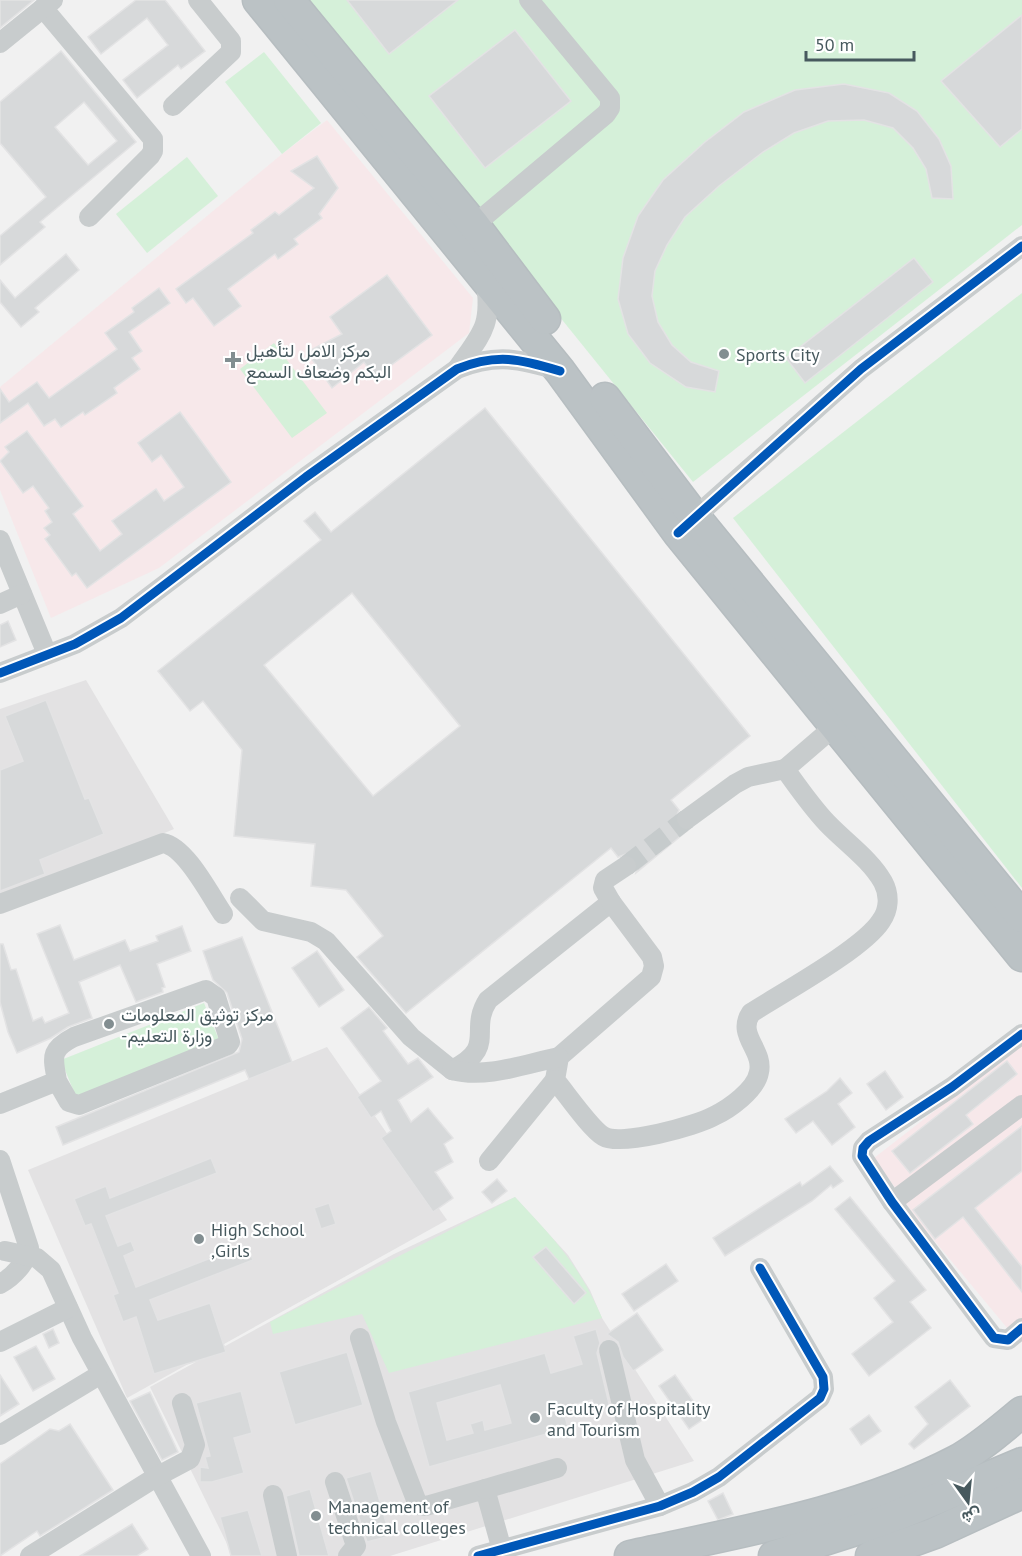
<svg xmlns="http://www.w3.org/2000/svg" width="1022" height="1556" viewBox="0 0 1022 1556" font-family="'PT Sans',Vazirmatn,sans-serif">
<style>
.education{fill:#e3e2e3}
.medical{fill:#f7e8ea}
.green{fill:#d5f0d9}
.building{fill:#d7d9da;stroke:#e3e3e4;stroke-width:1.5;fill-rule:evenodd}
.lines{fill:none;stroke-linecap:round;stroke-linejoin:round}
.minor-tunnel{stroke:#c6cbcc;stroke-width:20;stroke-dasharray:20 10;stroke-linecap:butt}
.highway-casing{stroke:#b6bdc0;stroke-width:33}
.minor{stroke:#c8cccd;stroke-width:20}
.highway{stroke:#bbc2c5;stroke-width:30}
.cycleway-casing{stroke:#fff;stroke-width:13}
.cycleway{stroke:#0057b8;stroke-width:9}
.poi-dot{fill:#828e91;stroke:#fff;stroke-width:2}
.labels{text-anchor:middle;dominant-baseline:central;stroke-width:4.5;stroke-linejoin:round;paint-order:stroke}
.poi-label{font-size:18px;fill:#47595e;stroke:#fff;text-anchor:start}
</style>
<rect width="100%" height="100%" fill="#f1f1f1"/>
<g class="education">
<polygon points="86,680 174,829 0,902 0,709"/>
<polygon points="327,1047 447,1220 127,1398 28,1170"/>
<polygon points="515,1197 568,1255 590,1290 602,1318 694,1461 390,1556 233,1556 150,1387 394,1254"/>
</g>
<g class="medical">
<polygon points="327,120 473,298 469,333 159,568 51,618 0,490 0,387 282,154"/>
<polygon points="1022,1043 1022,1318 1008,1329 923,1227 874,1158"/>
</g>
<g class="green">
<polygon points="304,0 1022,0 1022,225 693,482"/>
<polygon points="264,52 321,123 282,154 225,82"/>
<polygon points="187,157 218,196 147,253 116,214"/>
<polygon points="1022,293 1022,888 733,518"/>
<polygon points="274,343 327,413 292,438 240,369"/>
<polygon points="204,1003 219,1040 76,1097 61,1060"/>
<path d="M515,1197C554,1239 579,1264 602,1318L389,1373L362,1314L273,1334L270,1322Z"/>
</g>
<g class="building">
<polygon points="0,0 34,0 0,28"/>
<polygon points="136,0 165,0 205,51 181,69 178,65 137,98 123,80 168,45 147,18 101,54 88,37"/>
<polygon points="347,0 458,0 389,54"/>
<polygon points="1022,15 1022,129 1000,147 941,81"/>
<polygon points="515,30 571,101 485,168 429,96"/>
<path d="M61,51L136,142L40,222L45,227L0,265V236L46,197L0,143V102ZM84,102L117,141L88,165L55,127Z"/>
<polygon points="844,84 889,93 917,111 939,139 951,166 953,199 932,198 926,169 913,148 893,128 864,120 828,121 794,133 763,152 719,186 685,217 667,245 655,271 652,296 658,322 672,345 691,362 719,371 715,392 686,387 650,363 628,334 618,299 623,258 638,216 663,180 705,142 744,112 795,90"/>
<polygon points="317,156 338,188 319,214 322,218 294,239 298,244 278,259 275,254 228,289 241,306 214,326 193,298 186,303 176,289 253,233 251,230 275,212 279,215 314,188 291,171"/>
<polygon points="66,254 79,270 35,308 39,312 21,327 0,302 0,280 15,298"/>
<polygon points="914,258 933,282 805,383 786,358"/>
<polygon points="387,275 432,335 375,377 364,362 332,388 307,352 342,334 330,317"/>
<polygon points="159,288 170,303 129,332 142,351 132,358 140,369 114,388 117,393 85,415 83,412 61,427 55,419 44,426 28,403 0,423 0,389 9,402 37,382 49,398 117,349 105,333 134,312 132,308"/>
<path d="M485,408L750,736L671,800L679,810L675,820L677,826L687,831L636,873L638,866L636,859L626,854L618,857L611,848L406,1013L357,957L383,936L346,890L311,886L315,844L234,836L242,750L203,701L190,711L158,671L321,540L304,521L315,512L331,532ZM352,593L460,726L373,796L264,665Z"/>
<polygon points="180,412 231,482 87,588 76,573 72,576 45,539 50,535 44,528 52,522 45,511 49,508 33,486 23,493 0,461 9,452 5,447 27,431 83,506 73,514 100,551 122,534 112,521 156,489 164,501 184,487 161,455 152,462 138,443"/>
<polygon points="8,621 16,640 0,647 0,625"/>
<polygon points="46,700 85,799 89,798 104,834 40,860 45,874 0,891 0,770 23,761 5,716"/>
<polygon points="60,925 74,960 125,940 130,951 158,941 156,936 182,926 191,951 157,964 165,987 162,988 163,992 136,1002 120,965 79,982 92,1018 68,1027 51,1038 17,1053 8,1032 0,1002 0,944 3,944 11,970 16,969 33,1021 42,1017 45,1023 69,1013 37,934"/>
<polygon points="242,937 292,1062 249,1079 245,1070 63,1145 56,1127 239,1052 242,1039 227,993 213,980 203,951"/>
<polygon points="317,951 344,990 319,1007 292,968"/>
<polygon points="369,1007 387,1028 383,1031 408,1064 418,1058 433,1077 398,1100 411,1122 428,1108 453,1138 444,1144 453,1162 435,1172 453,1198 433,1212 381,1138 391,1131 381,1111 371,1118 357,1097 381,1081 341,1028"/>
<polygon points="1007,1061 1017,1074 966,1115 973,1124 910,1173 892,1151"/>
<polygon points="885,1071 903,1097 886,1110 867,1084"/>
<polygon points="840,1078 852,1093 838,1104 855,1127 832,1145 813,1121 796,1133 785,1119 827,1091"/>
<polygon points="1022,1126 1022,1171 975,1208 1022,1267 1022,1292 963,1217 935,1239 913,1210"/>
<polygon points="211,1158 217,1173 106,1216 118,1246 131,1241 135,1251 124,1256 136,1287 247,1244 253,1260 150,1300 158,1320 210,1303 226,1352 154,1374 136,1317 123,1322 113,1295 118,1293 91,1224 85,1226 74,1199 106,1186 110,1198"/>
<polygon points="830,1166 843,1181 833,1188 831,1185 812,1201 725,1256 713,1238 800,1182 802,1186"/>
<polygon points="497,1179 507,1191 492,1203 482,1192"/>
<polygon points="850,1197 926,1290 910,1302 931,1328 869,1376 852,1354 893,1322 874,1298 895,1281 835,1209"/>
<polygon points="329,1203 336,1224 321,1229 314,1208"/>
<polygon points="546,1247 586,1293 574,1304 533,1257"/>
<polygon points="666,1264 678,1281 634,1311 622,1294"/>
<polygon points="637,1313 663,1350 633,1371 623,1357 618,1342 607,1334"/>
<polygon points="53,1329 59,1343 49,1348 43,1334"/>
<path d="M596,1329L600,1343L597,1353L610,1408L596,1412L592,1400L563,1408L568,1428L429,1467L408,1392L545,1353L551,1373L582,1364L573,1336ZM500,1385L511,1423L485,1430L483,1420L470,1424L473,1433L447,1440L437,1403Z"/>
<polygon points="36,1346 55,1379 33,1391 14,1357"/>
<polygon points="347,1352 363,1405 295,1425 279,1372"/>
<polygon points="0,1375 19,1404 0,1416"/>
<polygon points="675,1375 705,1418 689,1429 659,1386"/>
<polygon points="950,1380 970,1406 914,1449 909,1444 928,1424 915,1407"/>
<polygon points="241,1391 252,1433 234,1438 244,1473 212,1482 200,1482 200,1467 208,1468 205,1457 210,1456 196,1403"/>
<polygon points="150,1392 178,1452 162,1460 130,1401"/>
<polygon points="869,1415 881,1431 861,1445 850,1429"/>
<polygon points="70,1424 113,1490 40,1536 37,1531 0,1556 0,1464 50,1429 59,1431"/>
<polygon points="371,1471 390,1536 367,1542 346,1478"/>
<polygon points="310,1489 329,1556 299,1556 286,1496"/>
<polygon points="723,1493 733,1514 718,1520 708,1501"/>
<polygon points="248,1510 262,1556 231,1556 220,1517"/>
<polygon points="132,1524 148,1549 137,1556 80,1556"/>
</g>
<g class="lines">
<polyline class="minor-tunnel" points="626,866 687,819"/>
<g class="highway-casing">
<g id="highway">
<polyline points="258,0 560,371 678,533 1022,956"/>
<polyline points="289,0 474,225 545,319"/>
<polyline points="605,398 695,517 1022,917"/>
<path d="M630,1556C739,1532 856,1513 956,1461C980,1448 1001,1429 1022,1412"/>
<polyline points="774,1556 881,1522 1022,1463"/>
<polyline points="871,1556 935,1533 1022,1493"/>
</g>
</g>
<g class="minor">
<polyline points="43,8 153,139 153,151 150,156 89,217"/>
<polyline points="0,43 53,0"/>
<polyline points="173,106 231,52 231,41 198,0"/>
<polyline points="474,225 606,114 610,108 610,98 529,0"/>
<path d="M457,369C482,333 492,327 486,282"/>
<polyline points="686,525 861,369 1022,246"/>
<polyline points="0,540 47,654"/>
<polyline points="0,604 22,594"/>
<path d="M0,673L75,644L121,618L306,477L457,369C497,353 520,359 560,371"/>
<polyline points="687,819 735,784 748,777 785,769"/>
<path d="M240,898L263,921L311,932L326,941L411,1037L452,1070C498,1047 468,1031 488,1000L611,902L603,888L605,880L626,866"/>
<path d="M611,902L652,957L654,966L651,977L559,1057L555,1080C566,1093 590,1128 603,1136C620,1147 696,1126 714,1116C729,1109 756,1090 759,1072C764,1050 736,1035 751,1013C782,993 863,949 881,921C889,910 890,895 883,882C870,859 845,842 827,823C811,806 798,787 785,769L835,726"/>
<path d="M0,904L163,843C186,847 210,895 223,914"/>
<polyline points="1022,1034 952,1087 869,1141 863,1148 862,1156 892,1202 994,1338 1008,1340 1022,1328"/>
<path d="M452,1070C486,1079 525,1064 559,1057"/>
<path d="M0,1104L57,1081C53,1057 49,1050 74,1037L206,990L216,997L230,1042L228,1045L79,1105L69,1102L57,1081"/>
<path d="M0,1160L29,1248C27,1262 13,1277 0,1284"/>
<polyline points="489,1161 555,1080"/>
<polyline points="892,1202 1022,1105"/>
<polyline points="5,1251 37,1258 51,1270 82,1338 201,1556"/>
<polyline points="360,1338 386,1422 418,1505 426,1506 485,1489 502,1550"/>
<polyline points="0,1342 68,1308"/>
<polyline points="609,1350 635,1460 660,1506"/>
<polyline points="0,1435 101,1374"/>
<polyline points="335,1482 356,1546 348,1556"/>
<polyline points="485,1489 557,1468"/>
<polyline points="273,1495 287,1556"/>
<polyline points="30,1556 156,1477 190,1459 195,1445 182,1403"/>
<polyline points="478,1556 660,1506 693,1492 719,1477 820,1398 824,1389 823,1377 760,1268"/>
</g>
<use href="#highway" class="highway"/>
<g class="cycleway-casing">
<g id="cycleway">
<polyline points="678,533 861,369 1022,246"/>
<path d="M0,673L75,644L121,618L306,477L457,369C497,353 520,359 560,371"/>
<polyline points="1022,1034 952,1087 869,1141 863,1148 862,1156 892,1202 994,1338 1008,1340 1022,1328"/>
<polyline points="478,1556 660,1506 693,1492 719,1477 820,1398 824,1389 823,1377 760,1268"/>
</g>
</g>
<use href="#cycleway" class="cycleway"/>
</g>
<g class="poi-dot">
<circle cx="724" cy="354" r="6"/>
<path d="M230 351h6v6h6v6h-6v6h-6v-6h-6v-6h6z"/>
<circle cx="109" cy="1024" r="6"/>
<circle cx="199" cy="1239" r="6"/>
<circle cx="535" cy="1418" r="6"/>
<circle cx="316" cy="1516" r="6"/>
</g>
<g class="labels">
<g class="poi-label">
<text x="246" y="350">مركز الامل لتأهيل<tspan x="246" dy="21">البكم وضعاف السمع</tspan></text>
<text x="736" y="354">Sports City</text>
<text x="121" y="1014">مركز توثيق المعلومات<tspan x="121" dy="21">-وزارة التعليم</tspan></text>
<text x="211" y="1229">High School<tspan x="211" dy="21">,Girls</tspan></text>
<text x="547" y="1408">Faculty of Hospitality<tspan x="547" dy="21">and Tourism</tspan></text>
<text x="328" y="1506">Management of<tspan x="328" dy="21">technical colleges</tspan></text>
</g>
</g>
<g transform="translate(968 1502) rotate(165)" stroke="#ffffff" stroke-width="4.5" paint-order="stroke">
<path d="M0-4.5L10 22L0 15L-10 22Z" fill="#47595e"/>
<text y="-9" font-size="16" font-weight="bold" text-anchor="middle" fill="#47595e">ش</text>
</g>
<path d="M806 51v9h108v-9" fill="none" stroke="#47595e" stroke-width="3"/>
<text x="815" y="51" font-size="18" fill="#47595e" stroke="#ffffff" stroke-width="4.5" paint-order="stroke">50 m</text>
</svg>
